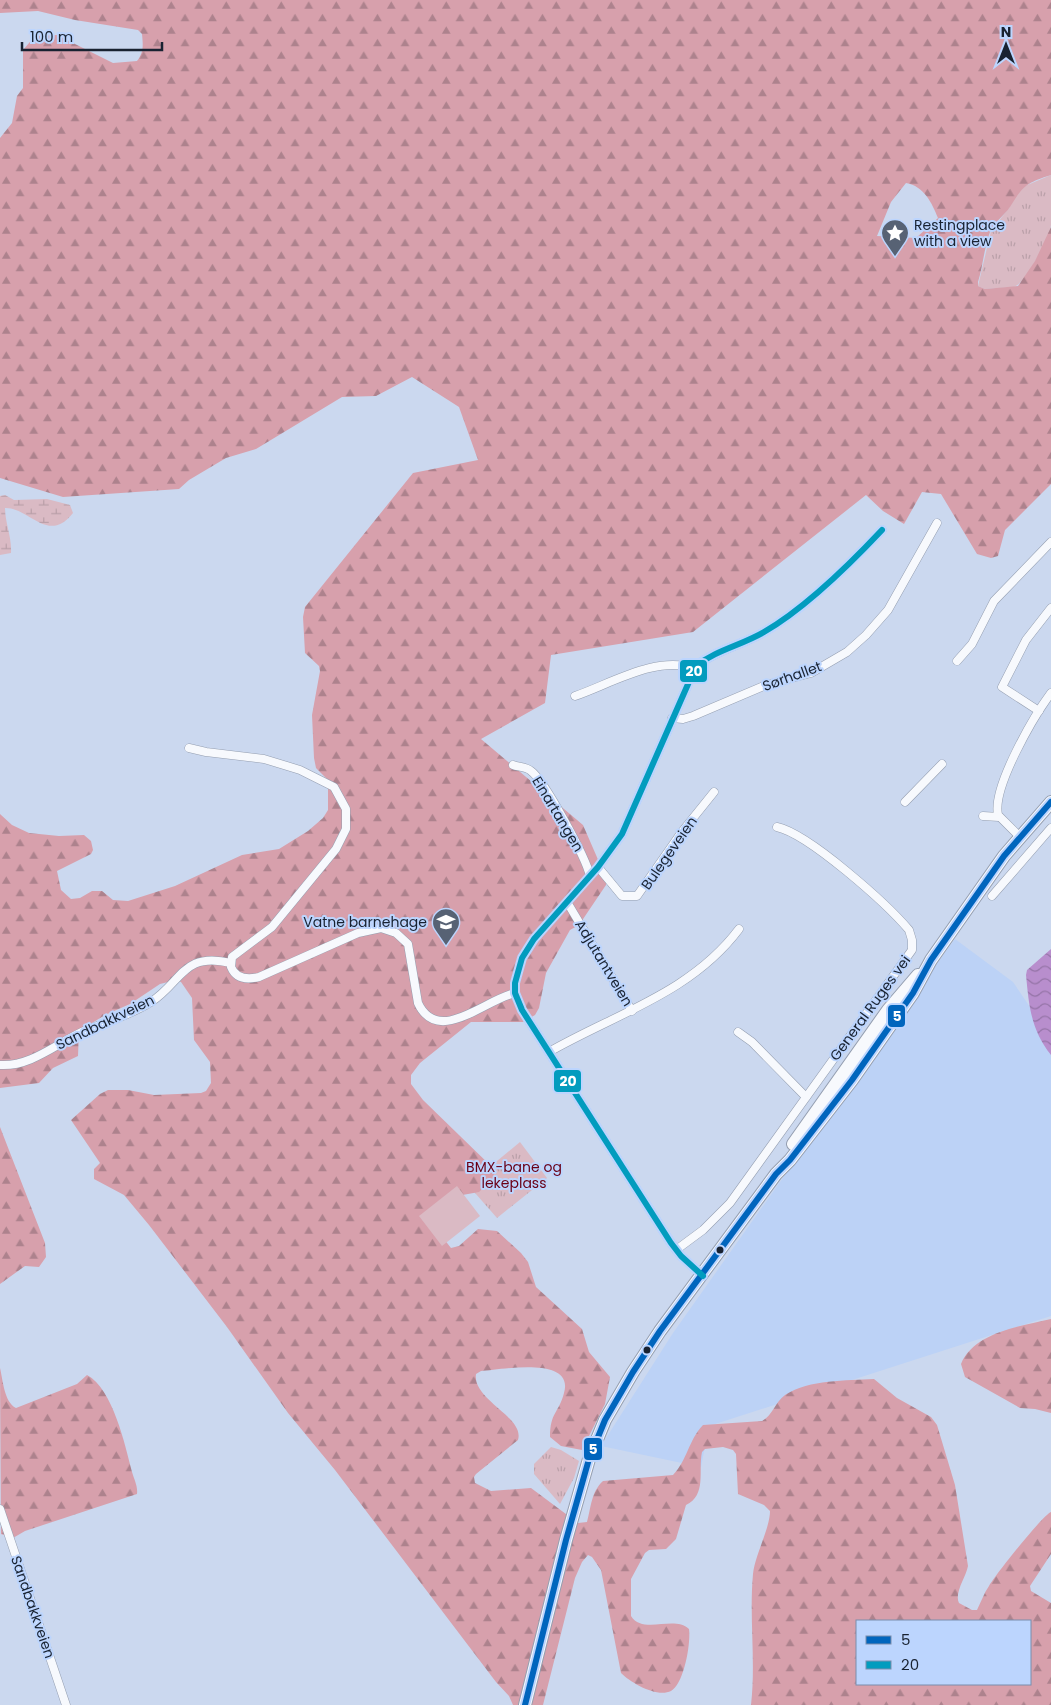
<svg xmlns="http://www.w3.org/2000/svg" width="1051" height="1705" viewBox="0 0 1051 1705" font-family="Poppins,sans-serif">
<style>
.built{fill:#bcd2f6}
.grass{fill:url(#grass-tufts)}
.forest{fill:url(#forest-firs);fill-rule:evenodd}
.wetland{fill:url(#wetland-marsh)}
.garden{fill:#dabac4}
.water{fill:url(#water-waves)}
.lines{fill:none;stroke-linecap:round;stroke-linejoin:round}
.street-casing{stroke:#949eb0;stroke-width:9}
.primary-casing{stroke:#949eb0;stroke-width:14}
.street{stroke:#f7f9fd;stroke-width:8}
.primary{stroke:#f7f9fd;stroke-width:12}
.bus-1-casing{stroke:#bcd5fe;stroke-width:10}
.bus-2-casing{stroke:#bcd5fe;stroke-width:10}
.bus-1{stroke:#0065bd;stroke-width:6}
.bus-2{stroke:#029cbe;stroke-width:6}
.bus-dot{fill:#182231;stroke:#bcd5fe;stroke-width:2}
.labels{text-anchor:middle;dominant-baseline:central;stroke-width:4;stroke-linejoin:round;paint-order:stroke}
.poi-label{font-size:14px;fill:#182231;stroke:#bcd5fe;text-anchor:start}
.street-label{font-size:14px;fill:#182231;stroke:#bcd5fe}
.park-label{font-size:14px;fill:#6a0016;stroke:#bcd5fe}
.line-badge{stroke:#bcd5fe;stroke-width:2}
.badge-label{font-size:14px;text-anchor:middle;font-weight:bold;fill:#fff}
</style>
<defs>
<pattern id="grass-tufts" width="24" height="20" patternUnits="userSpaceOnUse" patternTransform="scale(1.25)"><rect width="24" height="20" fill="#dabac4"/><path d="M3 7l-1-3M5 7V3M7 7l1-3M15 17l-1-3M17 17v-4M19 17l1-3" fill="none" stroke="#baa0a9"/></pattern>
<pattern id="forest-firs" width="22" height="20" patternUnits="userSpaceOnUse" patternTransform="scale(1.25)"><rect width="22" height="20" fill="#d7a0ac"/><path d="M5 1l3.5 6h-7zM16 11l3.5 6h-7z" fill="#ad828d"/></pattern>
<pattern id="wetland-marsh" width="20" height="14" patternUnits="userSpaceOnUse" patternTransform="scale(1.25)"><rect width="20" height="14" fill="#dabac4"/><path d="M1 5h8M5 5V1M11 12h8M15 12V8" fill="none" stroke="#baa0a9"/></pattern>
<pattern id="water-waves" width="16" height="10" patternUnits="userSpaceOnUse" patternTransform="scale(1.25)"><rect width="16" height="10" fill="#b88ecd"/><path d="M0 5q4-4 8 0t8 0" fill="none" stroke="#9574a7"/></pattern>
</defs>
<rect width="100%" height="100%" fill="#cbd8ef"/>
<polygon class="built" points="955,939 1013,982 1051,1038 1051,1316 709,1426 701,1467 601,1446 673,1333 870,1055"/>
<g class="grass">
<path d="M1051,175C1051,191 1051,209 1051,225C1050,237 1025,284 1014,287L985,289L978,286L991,231L1009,208L1018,192L1025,186Z"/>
<polygon points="520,1142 547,1178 497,1218 468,1185"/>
<polygon points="551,1447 561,1450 579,1461 574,1478 560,1504 534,1474 534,1464"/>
</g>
<g class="forest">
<path d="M0,0H1051V175C1026,183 1023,186 1010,207C1004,216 994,222 990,232C984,248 983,266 978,282V286L985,289L1018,286L1035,261L1051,227V484L1005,530L998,556L991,558L977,554L941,494L922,492L904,524L883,511L866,495L693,632L551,655L545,703L481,739L583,825L606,878V885L579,925L570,930L546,973L539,1008L535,1015L523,1022H471L420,1063L411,1075V1084L423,1100L495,1170L493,1178L479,1192L457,1196L433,1225L451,1248L459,1246L478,1229L497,1231L521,1253L528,1262L536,1287L582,1329L589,1352L610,1377L605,1404L582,1450L561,1446L550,1437C550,1412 559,1413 564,1393C575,1355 500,1370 481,1371L476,1374C472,1400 525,1417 518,1440L476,1474L474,1477L475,1483L491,1491L531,1488L578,1523L587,1522C591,1508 591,1492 603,1481L673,1475C688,1459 688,1441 703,1425L762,1421C773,1415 775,1402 785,1395C810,1379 846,1381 874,1379L897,1398L931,1417L937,1425L955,1485L968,1566C966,1577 954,1593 959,1603L972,1610H977C981,1602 984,1593 989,1586C996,1574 1042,1516 1051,1512V1554L1030,1586L1031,1591L1051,1603V1705H751C756,1661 749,1618 753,1574C755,1555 770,1528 770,1511L764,1505L738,1494L736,1454L733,1450L723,1447L705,1449L702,1452C698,1471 707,1495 686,1505L676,1539L666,1549L649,1550L645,1553L631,1579V1616C643,1635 674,1615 689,1629C691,1643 684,1684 671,1691C657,1698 631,1683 621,1673L601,1570L592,1557L588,1555L582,1562L575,1578L543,1705H513L509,1696L496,1682L335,1470L288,1413L227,1327L149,1225L124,1195L94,1179V1169L100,1163L71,1120L100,1094L108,1090H128L154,1095L201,1093L206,1091L211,1083L210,1062L194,1040L192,998L181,982L176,980L160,984L130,1004L105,1015L79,1031L78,1056L53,1068L39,1083L0,1088V814L12,825L29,833L59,836L84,835L91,841L93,850L91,854L57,871L61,890L71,899L80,898L92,891H102L113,900L128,901L175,886L242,855L279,849L308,831L323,818L328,810V788L327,779L316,768L314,758L312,715L320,671L319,666L305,653L303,617L305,607L413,473L478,460L459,407L412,377L376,396L342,397L256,449L226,458L189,480L179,489L63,497L0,478V138L12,123L17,96L23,88V50L35,36L57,35L113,63L137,61C144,52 143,45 142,34L138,30L75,20L38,11L0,13ZM906,183C924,186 932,203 938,218L916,238L877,236L891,202ZM857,1621H1030V1684H857Z"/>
<polygon points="0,1127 45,1243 46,1257 39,1267 25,1266 0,1284"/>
<path d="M1051,1319V1413L1035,1409L1020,1408L965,1377L961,1364C974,1332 1022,1326 1051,1319Z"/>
<path d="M0,1368C3,1380 4,1402 16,1408L77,1384L87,1375C113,1389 125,1445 132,1472C134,1479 138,1486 137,1494L25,1531L13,1538L1,1534Z"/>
</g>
<path class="wetland" d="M5,495L14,500L47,499L70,505L73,513C48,545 29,507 5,508C5,523 12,537 11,553L0,555V496Z"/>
<polygon class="garden" points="457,1186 480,1216 442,1246 419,1216"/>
<path class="water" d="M1051,949V1055C1031,1030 1029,1006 1026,975L1027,970Z"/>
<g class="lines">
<g class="street-casing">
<g id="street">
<polyline points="957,661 972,644 994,601 1051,542"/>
<path d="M575,696C608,685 659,654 694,669"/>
<polyline points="1039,711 1002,687 1026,640 1051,608"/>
<polyline points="672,718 683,719 693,716 766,685 811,673 847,652 866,635 888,610 937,523"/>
<path d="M189,748L206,752L264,759L300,770L334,787L346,809V829L336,849L272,927L232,957L231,967C236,979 247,980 259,977L358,933L381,928L396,933L408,944L418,1003C438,1046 484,1000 515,993"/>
<path d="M513,765C518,767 527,767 531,771C545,781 586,858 590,876"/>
<polyline points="905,802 942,764"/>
<polyline points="983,816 999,817"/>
<path d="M1020,837L998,815C992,787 1034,716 1051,693"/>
<polyline points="598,867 622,896 637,896 681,833 714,792"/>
<polyline points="992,896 1051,828"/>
<polyline points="567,902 632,1011"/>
<polyline points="738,1032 752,1042 806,1097"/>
<path d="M549,1052C615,1014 691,993 739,929"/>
<path d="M0,1065C31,1067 57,1043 84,1031C106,1022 131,1015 151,1002C182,982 183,951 231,963"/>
<path d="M676,1250L703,1230L730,1203L912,950V940L909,930C887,904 809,834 777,827"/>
<path d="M703,1276L681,1256L671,1243L522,1010L515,993V983L522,958L534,939L598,867L622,834L696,666C716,650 742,645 764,632C804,609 851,563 882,530"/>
<polyline points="0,1509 66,1705"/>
</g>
</g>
<g class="primary-casing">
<g id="primary">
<polyline points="793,1144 888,1010 918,975"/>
<polyline points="525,1705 566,1540 589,1459 605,1420 633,1372 660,1331 776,1174 790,1160 852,1080 913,993 931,960 1004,856 1051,802"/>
</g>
</g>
<use href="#street" class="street"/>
<use href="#primary" class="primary"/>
<g class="bus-1-casing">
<polyline id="bus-1" points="525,1705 566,1540 589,1459 605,1420 633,1372 660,1331 776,1174 790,1160 852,1080 913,993 931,960 1004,856 1051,802"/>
</g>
<g class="bus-2-casing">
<path id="bus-2" d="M703,1276L681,1256L671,1243L522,1010L515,993V983L522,958L534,939L598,867L622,834L696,666C716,650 742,645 764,632C804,609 851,563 882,530"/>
</g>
<use href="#bus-1" class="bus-1"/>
<use href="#bus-2" class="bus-2"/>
</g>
<defs>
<g id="sight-pin" transform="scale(1.4375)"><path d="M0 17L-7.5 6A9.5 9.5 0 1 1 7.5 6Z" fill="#576274" stroke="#bcd5fe"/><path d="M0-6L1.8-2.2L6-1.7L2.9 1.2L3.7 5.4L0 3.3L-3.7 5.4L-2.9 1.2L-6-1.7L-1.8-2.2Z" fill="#fff"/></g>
<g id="school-pin" transform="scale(1.4375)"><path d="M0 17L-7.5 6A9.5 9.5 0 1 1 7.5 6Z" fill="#576274" stroke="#bcd5fe"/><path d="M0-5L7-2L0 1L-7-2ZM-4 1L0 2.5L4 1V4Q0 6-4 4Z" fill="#fff"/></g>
</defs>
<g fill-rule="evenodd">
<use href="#sight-pin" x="895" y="233"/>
<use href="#school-pin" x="446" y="922"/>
</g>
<g class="bus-dot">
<circle cx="720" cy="1250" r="4.5"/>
<circle cx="647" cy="1350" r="4.5"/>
</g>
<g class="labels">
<g class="poi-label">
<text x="914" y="225">Restingplace<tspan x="914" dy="16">with a view</tspan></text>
<text x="427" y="922" text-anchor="end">Vatne barnehage</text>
</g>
<g class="street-label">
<text transform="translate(792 676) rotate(-20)">Sørhallet</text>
<text transform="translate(558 814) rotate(59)">Einartangen</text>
<text transform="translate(669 853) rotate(-55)">Bulegeveien</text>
<text transform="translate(604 963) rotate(59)">Adjutantveien</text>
<text transform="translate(870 1008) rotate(-54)">General Ruges vei</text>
<text transform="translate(105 1022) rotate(-26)">Sandbakkveien</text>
<text transform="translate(33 1607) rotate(71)">Sandbakkveien</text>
</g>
<g class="park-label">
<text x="514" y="1167">BMX-bane og<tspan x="514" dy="16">lekeplass</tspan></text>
</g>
</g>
<g class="line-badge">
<rect x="679" y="659" width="29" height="24" rx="5" fill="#029cbe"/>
<rect x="887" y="1004" width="19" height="24" rx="5" fill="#0065bd"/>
<rect x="553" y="1069" width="29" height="24" rx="5" fill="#029cbe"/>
<rect x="583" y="1437" width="20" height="24" rx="5" fill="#0065bd"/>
</g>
<g class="badge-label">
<text x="694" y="676">20</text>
<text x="897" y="1021">5</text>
<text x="568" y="1086">20</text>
<text x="593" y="1454">5</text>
</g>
<rect x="856" y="1620" width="175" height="65" fill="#bcd5fe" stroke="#7a8dac"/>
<rect x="866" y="1636" width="25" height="8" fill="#0065bd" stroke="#7a8dac"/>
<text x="901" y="1645" font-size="15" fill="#182231">5</text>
<rect x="866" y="1661" width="25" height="8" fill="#029cbe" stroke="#7a8dac"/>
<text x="901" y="1670" font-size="15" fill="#182231">20</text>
<g transform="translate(1006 45)" stroke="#bcd5fe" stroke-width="4" paint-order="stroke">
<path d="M0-4L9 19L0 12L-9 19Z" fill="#182231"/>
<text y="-8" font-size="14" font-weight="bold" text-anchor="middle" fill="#182231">N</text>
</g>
<path d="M22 42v8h140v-8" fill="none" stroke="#182231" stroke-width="2.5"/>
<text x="30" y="42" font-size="15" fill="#182231" stroke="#bcd5fe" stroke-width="4" paint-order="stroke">100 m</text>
</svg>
